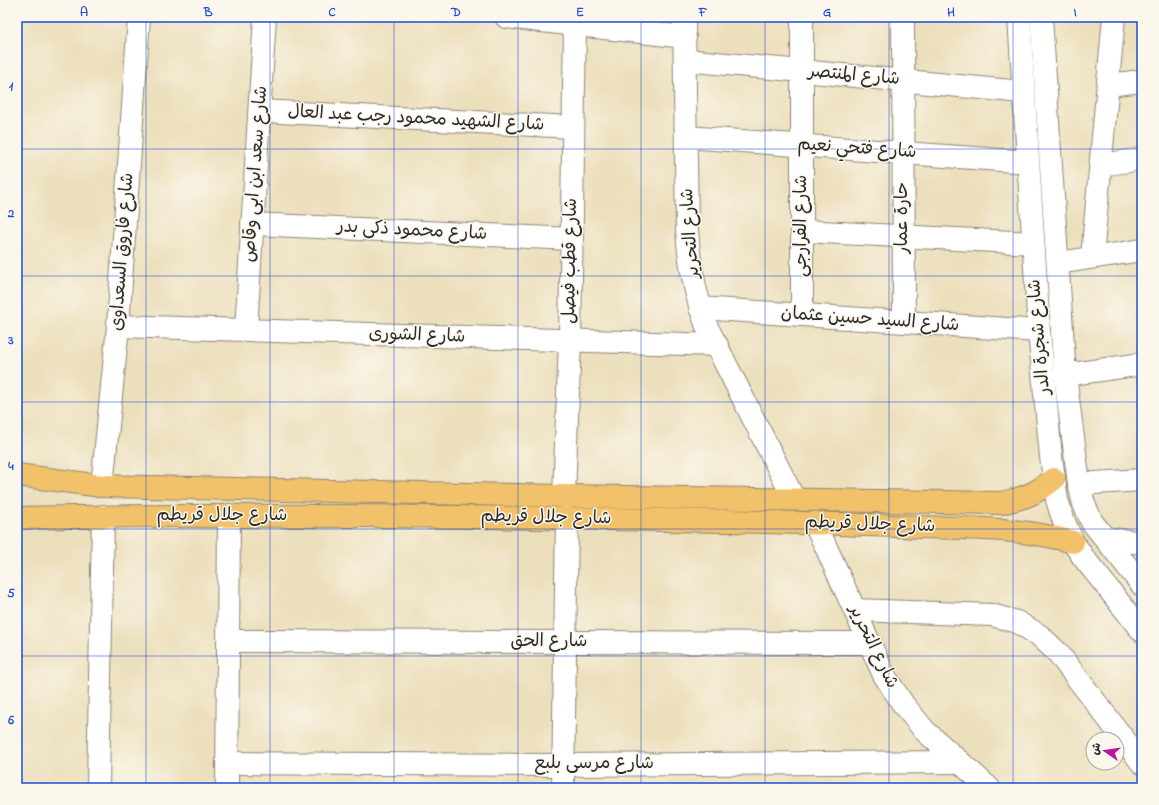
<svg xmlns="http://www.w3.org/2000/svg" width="1159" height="805" viewBox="0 0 1159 805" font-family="'Indie Flower','Playpen Sans Arabic',sans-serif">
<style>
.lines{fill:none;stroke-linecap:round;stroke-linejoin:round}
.minor-casing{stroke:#8c8574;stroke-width:24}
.major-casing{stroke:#8c8574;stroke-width:24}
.minor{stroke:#fff;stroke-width:22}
.major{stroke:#f2c26a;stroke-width:22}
.grid{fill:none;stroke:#1d4ed8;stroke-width:1;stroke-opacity:0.55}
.labels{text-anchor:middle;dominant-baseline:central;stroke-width:3;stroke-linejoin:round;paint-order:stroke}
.street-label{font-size:18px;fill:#2b2b2b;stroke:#fbf7ec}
.neatline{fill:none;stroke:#1d4ed8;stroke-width:1.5}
.grid-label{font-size:13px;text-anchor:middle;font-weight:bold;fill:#1d4ed8}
</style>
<rect width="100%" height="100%" fill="#fbf7ec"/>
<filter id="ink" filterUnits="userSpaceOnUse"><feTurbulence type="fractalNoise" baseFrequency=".025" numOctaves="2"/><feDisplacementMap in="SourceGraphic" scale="8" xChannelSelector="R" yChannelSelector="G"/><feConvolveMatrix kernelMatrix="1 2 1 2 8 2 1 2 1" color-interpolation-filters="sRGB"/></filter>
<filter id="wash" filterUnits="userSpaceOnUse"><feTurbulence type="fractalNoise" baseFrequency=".012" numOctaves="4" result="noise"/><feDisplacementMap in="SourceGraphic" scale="16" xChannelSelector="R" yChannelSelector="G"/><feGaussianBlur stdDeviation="0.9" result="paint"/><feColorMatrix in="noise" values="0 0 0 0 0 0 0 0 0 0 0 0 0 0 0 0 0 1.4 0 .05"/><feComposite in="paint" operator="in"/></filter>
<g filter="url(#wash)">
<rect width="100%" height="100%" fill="#ecdfbc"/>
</g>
<g filter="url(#ink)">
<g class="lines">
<g class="minor-casing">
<g id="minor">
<polyline points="506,17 685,37"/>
<path d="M684,17L687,230C689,264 695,295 707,327L794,499"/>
<polyline points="903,17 904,322"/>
<polyline points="1019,17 1039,331 1051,457 1057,500 1064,522 1073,542 1083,557 1142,631"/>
<polyline points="1041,17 1065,375 1079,484 1084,504 1092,522 1142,585"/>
<polyline points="685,60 1023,92"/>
<polyline points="1108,85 1142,81"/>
<polyline points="260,111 573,127"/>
<polyline points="686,137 1028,162"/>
<polyline points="1101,165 1142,159"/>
<polyline points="252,224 572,239"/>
<polyline points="802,231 1033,243"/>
<polyline points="1092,257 1114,17"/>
<polyline points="1058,263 1142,250"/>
<polyline points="700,308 1039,331"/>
<polyline points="802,315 802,17"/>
<polyline points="118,326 717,345"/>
<polyline points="246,330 265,17"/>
<polyline points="1065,375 1142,364"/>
<polyline points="1079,484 1142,480"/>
<polyline points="102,486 118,326 139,17"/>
<polyline points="564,496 570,340 575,25"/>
<polyline points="815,523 884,675 903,704 925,731 989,788"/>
<polyline points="1105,538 1142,543"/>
<polyline points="855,610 992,615 1017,622 1039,635 1058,653 1142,763"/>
<polyline points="229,641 870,643"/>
<polyline points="227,763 563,765 960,762"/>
<polyline points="98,788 103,516"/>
<polyline points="227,788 229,515"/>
<polyline points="563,788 567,518"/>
</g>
</g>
<g class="major-casing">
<g id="major">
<path d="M17,475L102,486L564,496L1001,503C1025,498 1035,494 1054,479"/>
<path d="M17,518C254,513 492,517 729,521C793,523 857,524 920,527C972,528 1023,528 1073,542"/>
</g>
</g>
<use href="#minor" class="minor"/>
<use href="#major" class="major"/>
</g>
</g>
<path class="grid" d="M146,17V788M270,17V788M394,17V788M518,17V788M641,17V788M765,17V788M889,17V788M1013,17V788M17,149H1142M17,276H1142M17,402H1142M17,529H1142M17,656H1142"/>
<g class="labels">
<g class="street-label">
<text transform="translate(854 76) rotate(5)">شارع المنتصر</text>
<text transform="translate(416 119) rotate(3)">شارع الشهيد محمود رجب عبد العال</text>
<text transform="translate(857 149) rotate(4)">شارع فتحي نعيم</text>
<text transform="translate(256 174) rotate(-86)">شارع سعد ابن ابى وقاص</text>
<text transform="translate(903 218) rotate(-90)">حارة عمار</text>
<text transform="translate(802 226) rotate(-90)">شارع الفرارجى</text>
<text transform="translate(412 231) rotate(3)">شارع محمود ذكى بدر</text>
<text transform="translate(691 233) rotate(-94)">شارع التحرير</text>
<text transform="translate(123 252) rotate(-86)">شارع فاروق السعداوى</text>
<text transform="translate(571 261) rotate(-89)">شارع قطب فيصل</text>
<text transform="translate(870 320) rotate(4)">شارع السيد حسين عثمان</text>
<text transform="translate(417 336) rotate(2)">شارع الشورى</text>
<text transform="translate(1040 337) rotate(-95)">شارع شجرة الدر</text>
<text x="222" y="516">شارع جلال قريطم</text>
<text transform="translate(546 518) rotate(1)">شارع جلال قريطم</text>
<text transform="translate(870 525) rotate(2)">شارع جلال قريطم</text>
<text x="549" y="642">شارع الحق</text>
<text transform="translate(873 647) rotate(64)">شارع التحرير</text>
<text x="594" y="764">شارع مرسى بلبع</text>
</g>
</g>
<rect width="1159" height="805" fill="none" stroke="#fbf7ec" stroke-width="44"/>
<g transform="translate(1105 751) rotate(283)"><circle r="19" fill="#fbf7ec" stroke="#a8a59f"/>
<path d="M0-3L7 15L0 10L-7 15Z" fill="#b5179e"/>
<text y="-6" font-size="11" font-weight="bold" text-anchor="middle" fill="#2b2b2b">ش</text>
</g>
<rect x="22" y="22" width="1115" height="761" class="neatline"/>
<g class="grid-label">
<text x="84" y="16">A</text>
<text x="208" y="16">B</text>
<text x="332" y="16">C</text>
<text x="456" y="16">D</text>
<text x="580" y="16">E</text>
<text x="703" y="16">F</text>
<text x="827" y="16">G</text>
<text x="951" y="16">H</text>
<text x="1075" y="16">I</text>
<text x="11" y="90">1</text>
<text x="11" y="217">2</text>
<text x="11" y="344">3</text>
<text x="11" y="470">4</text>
<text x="11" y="597">5</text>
<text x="11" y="724">6</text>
</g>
</svg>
